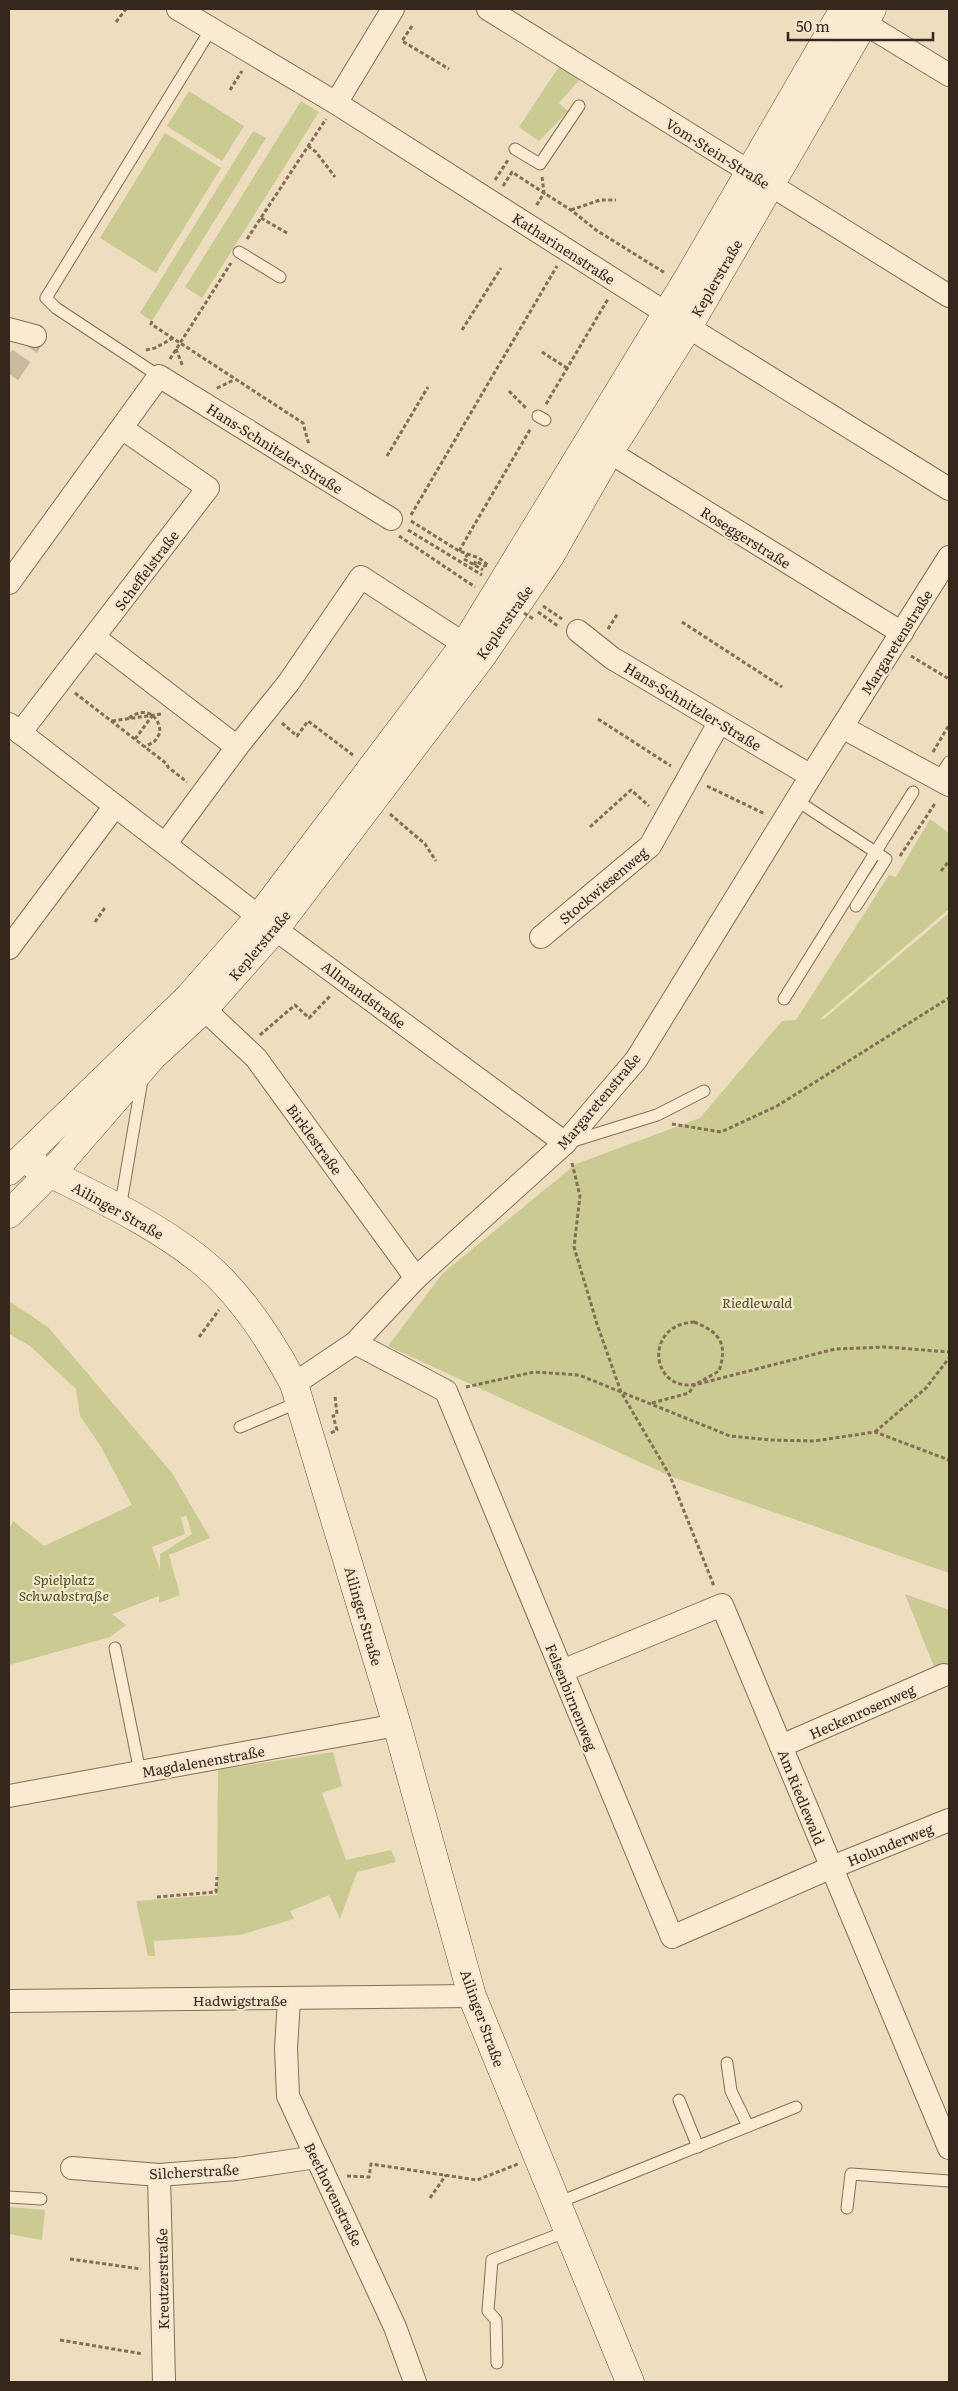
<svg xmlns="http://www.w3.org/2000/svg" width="958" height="2391" viewBox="0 0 958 2391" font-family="Literata,serif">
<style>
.green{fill:#c9cb93;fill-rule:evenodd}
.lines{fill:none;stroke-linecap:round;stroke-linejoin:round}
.street-tunnel{stroke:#c9b99e;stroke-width:22;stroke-dasharray:22 11;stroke-linecap:butt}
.lane-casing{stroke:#866d57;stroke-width:13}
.street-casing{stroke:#866d57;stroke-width:24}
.secondary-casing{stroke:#684e3a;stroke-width:29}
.path{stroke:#866d57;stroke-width:3;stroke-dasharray:4 2.5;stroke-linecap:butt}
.lane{stroke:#f9ead1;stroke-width:11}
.street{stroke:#f9ead1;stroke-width:22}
.secondary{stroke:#f9ead1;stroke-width:28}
.path-bridge{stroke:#866d57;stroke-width:3;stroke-dasharray:4 2.5;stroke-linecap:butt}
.labels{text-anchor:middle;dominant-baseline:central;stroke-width:4.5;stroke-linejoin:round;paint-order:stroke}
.street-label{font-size:14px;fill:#35271c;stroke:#f5e7ce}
.park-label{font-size:14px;font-style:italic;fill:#495222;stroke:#f5e7ce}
</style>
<rect width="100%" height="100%" fill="#eeddbe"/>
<g class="green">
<polygon points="560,65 581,78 559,103 568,111 539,141 519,127"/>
<polygon points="189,91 244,126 222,161 167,126"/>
<polygon points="301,101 319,112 202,298 185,287"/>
<polygon points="253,131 266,138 152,321 140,313"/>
<polygon points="165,133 221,168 156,273 100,238"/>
<polygon points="930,819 949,833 949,909 820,1019 824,1019 949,913 949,1573 670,1476 388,1346 442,1274 576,1164 700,1118 782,1021 796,1020 889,875 896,877"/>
<path d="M9,1301L48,1327L172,1473L210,1538L169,1555L180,1595L159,1603V1596L112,1614L126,1625L110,1637L9,1665V1530L13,1521L44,1546L132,1505L100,1445L80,1416L76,1389L30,1346L9,1334ZM186,1515L192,1534L160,1554V1570L152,1547L185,1534L181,1518Z"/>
<polygon points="905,1594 949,1610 949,1687 943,1672 937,1674"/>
<polygon points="333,1752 342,1786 322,1793 346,1860 391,1850 396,1862 357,1872 340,1919 329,1895 290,1911 294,1919 240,1935 154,1941 155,1956 148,1956 136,1901 217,1895 218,1770"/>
<polygon points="9,2207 45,2210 42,2240 9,2234"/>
</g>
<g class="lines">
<polyline class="street-tunnel" points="9,374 35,336"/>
<g class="lane-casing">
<g id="lane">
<polyline points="515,149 540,164 579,106"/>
<polyline points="239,252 280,277"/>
<polyline points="159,376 56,308 46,298 211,29"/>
<polyline points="538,416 545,420"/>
<polyline points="938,779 949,762"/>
<polyline points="796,800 886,859 856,906"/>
<polyline points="784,999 913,792"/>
<polyline points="570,1142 657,1115 704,1091"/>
<polyline points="120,1209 142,1080"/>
<polyline points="240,1427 299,1402"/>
<polyline points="115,1648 140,1772"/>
<polyline points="727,2063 731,2091 748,2126"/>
<polyline points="679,2100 698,2147"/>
<polyline points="9,2197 41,2199"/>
<polyline points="557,2203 796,2107"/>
<polyline points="847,2208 851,2174 949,2181"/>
<polyline points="497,2363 496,2320 488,2311 492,2260 568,2231"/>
</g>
</g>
<g class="street-casing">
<g id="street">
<polyline points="178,9 336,103 688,327 949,489"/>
<polyline points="488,9 949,296"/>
<polyline points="851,15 949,75"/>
<polyline points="336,103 393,9"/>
<polyline points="9,329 35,336"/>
<polyline points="593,446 619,458 902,633"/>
<polyline points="9,583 159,376 391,519"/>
<polyline points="578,631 612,658 811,776"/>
<polyline points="95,638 237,747"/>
<polyline points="9,724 275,929 565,1143"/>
<polyline points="842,727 949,785"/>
<polyline points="20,733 208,488 123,429"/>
<polyline points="166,843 237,747 289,682 361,577 478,653"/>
<polyline points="541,937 650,846 719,723"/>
<polyline points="9,948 115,806"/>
<polyline points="204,1009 256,1058 416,1278"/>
<polyline points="355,1343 446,1391 672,1937 830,1868 949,1820"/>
<polyline points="294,1384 355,1343 416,1278 565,1143 636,1060 811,776 949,557"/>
<polyline points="562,1671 722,1605 949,2148"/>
<polyline points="781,1746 944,1675"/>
<polyline points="9,1796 397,1725"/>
<polyline points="289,2000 286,2048 288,2096 395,2327 415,2382"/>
<polyline points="9,2001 472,1996"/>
<polyline points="72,2168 159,2175 237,2169 316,2157"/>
<polyline points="159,2175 164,2382"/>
</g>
</g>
<g class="secondary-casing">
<g id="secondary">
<path d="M34,1165C90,1194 150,1220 200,1260C240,1292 270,1339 294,1384L397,1725L472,1996L630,2382"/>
<polyline points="9,1171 188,998 260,916 465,644 690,275 844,9"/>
<polyline points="9,1214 61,1162 153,1056 204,1009 275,929 482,656 550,556 608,454 688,327 872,9"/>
</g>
</g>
<g class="path">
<polyline points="116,22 126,9"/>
<polyline points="412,26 402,41 449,69"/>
<polyline points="230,90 242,71"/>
<polyline points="308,146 316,152 335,177"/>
<polyline points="542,177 544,193 571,210 596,230 665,273"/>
<polyline points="495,180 508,160"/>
<polyline points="503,186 512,172 544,193 536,206"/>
<polyline points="571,210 600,200 616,200"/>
<polyline points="261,218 287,233"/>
<polyline points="247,239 326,119"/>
<polyline points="152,321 151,324 303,423 309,445"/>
<polyline points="462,330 501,268"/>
<polyline points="176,349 183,367"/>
<polyline points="146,350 155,348 173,338"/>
<polyline points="542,352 567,368"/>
<polyline points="170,359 231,263"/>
<polyline points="217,388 234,380"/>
<polyline points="509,391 527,409"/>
<polyline points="546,404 608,299"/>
<polyline points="387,456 428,387"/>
<polyline points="411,515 557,266"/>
<polyline points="411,521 459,551 479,558 488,565"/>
<polyline points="408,530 482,575"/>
<polyline points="399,536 475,587"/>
<polyline points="459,551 531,428"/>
<polyline points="468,554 464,559 483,570"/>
<polyline points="474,565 476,561 484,566 487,565"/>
<polyline points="543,606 562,619"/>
<polyline points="538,612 558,626"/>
<polyline points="682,622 782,687"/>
<polyline points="608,629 618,613"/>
<polyline points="911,656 949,679"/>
<polyline points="75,693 167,764 168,767 187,782"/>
<path d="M129,718C145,706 160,715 160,733L155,741L145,747"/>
<polyline points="598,719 671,766"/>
<polyline points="112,721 161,714"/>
<polyline points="282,723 297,736 308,721 353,755"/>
<polyline points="135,739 152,716"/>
<polyline points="933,752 949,725"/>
<polyline points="707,786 765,814"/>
<polyline points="390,814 425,844 436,861"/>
<polyline points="590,827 631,790 649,806"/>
<polyline points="900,856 936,802"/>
<polyline points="941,871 949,861"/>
<polyline points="95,922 106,906"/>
<polyline points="260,1035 295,1005 309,1018 331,995"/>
<polyline points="672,1124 721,1132 777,1106 949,998"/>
<polyline points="572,1163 580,1196 574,1247 597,1324 621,1392 670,1476 714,1586"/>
<path d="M694,1322C720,1332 728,1344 719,1371C711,1375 699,1384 691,1385C651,1388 644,1325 694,1322Z"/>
<polyline points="199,1337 219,1310"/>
<polyline points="466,1387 534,1372 579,1375 730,1436 771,1440 814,1441 875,1432 949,1460"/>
<polyline points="652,1403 689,1393 694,1385 835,1349 885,1347 949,1352"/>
<polyline points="875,1432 926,1388 949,1358"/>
<polyline points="331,1433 337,1430 333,1416 337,1414 335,1396"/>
<polyline points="157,1897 216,1892 217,1877"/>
<polyline points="347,2176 369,2177 371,2164 477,2180 518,2164"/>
<polyline points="430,2198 446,2175"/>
<polyline points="70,2259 141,2269"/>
<polyline points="60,2340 143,2354"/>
</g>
<use href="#lane" class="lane"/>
<use href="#street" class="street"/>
<use href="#secondary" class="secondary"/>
<polyline class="path-bridge" points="524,613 535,620"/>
</g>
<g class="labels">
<g class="street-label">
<text transform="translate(718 153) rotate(32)">Vom-Stein-Straße</text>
<text transform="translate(564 248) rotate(33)">Katharinenstraße</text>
<text transform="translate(716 278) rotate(-60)">Keplerstraße</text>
<text transform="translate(275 448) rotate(32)">Hans-Schnitzler-Straße</text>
<text transform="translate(746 537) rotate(32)">Roseggerstraße</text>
<text transform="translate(146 570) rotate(-53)">Scheffelstraße</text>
<text transform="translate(504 622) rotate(-55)">Keplerstraße</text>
<text transform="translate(896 642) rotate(-58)">Margaretenstraße</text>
<text transform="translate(693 706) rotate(31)">Hans-Schnitzler-Straße</text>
<text transform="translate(603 885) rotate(-40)">Stockwiesenweg</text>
<text transform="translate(259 945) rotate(-50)">Keplerstraße</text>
<text transform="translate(364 994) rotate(37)">Allmandstraße</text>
<text transform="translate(598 1101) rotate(-50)">Margaretenstraße</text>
<text transform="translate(315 1139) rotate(54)">Birklestraße</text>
<text transform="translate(118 1210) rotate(29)">Ailinger Straße</text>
<text transform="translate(364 1616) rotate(74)">Ailinger Straße</text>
<text transform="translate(572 1697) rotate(68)">Felsenbirnenweg</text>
<text transform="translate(862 1711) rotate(-24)">Heckenrosenweg</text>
<text transform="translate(203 1761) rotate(-10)">Magdalenenstraße</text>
<text transform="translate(802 1797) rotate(68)">Am Riedlewald</text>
<text transform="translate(890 1844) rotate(-22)">Holunderweg</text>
<text x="240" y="2000">Hadwigstraße</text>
<text transform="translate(483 2018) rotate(70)">Ailinger Straße</text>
<text transform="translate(194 2171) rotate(-3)">Silcherstraße</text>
<text transform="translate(334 2194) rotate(64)">Beethovenstraße</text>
<text transform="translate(162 2279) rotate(-91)">Kreutzerstraße</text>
</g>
<g class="park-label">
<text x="757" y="1302">Riedlewald</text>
<text x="64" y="1579">Spielplatz<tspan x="64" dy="16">Schwabstraße</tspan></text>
</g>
</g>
<rect width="958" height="2391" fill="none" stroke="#35271c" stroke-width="20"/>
<path d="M788 32v8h145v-8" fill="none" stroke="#35271c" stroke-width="2.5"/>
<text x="796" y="32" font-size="15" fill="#35271c" stroke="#f5e7ce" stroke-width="4" paint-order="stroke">50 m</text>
</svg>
